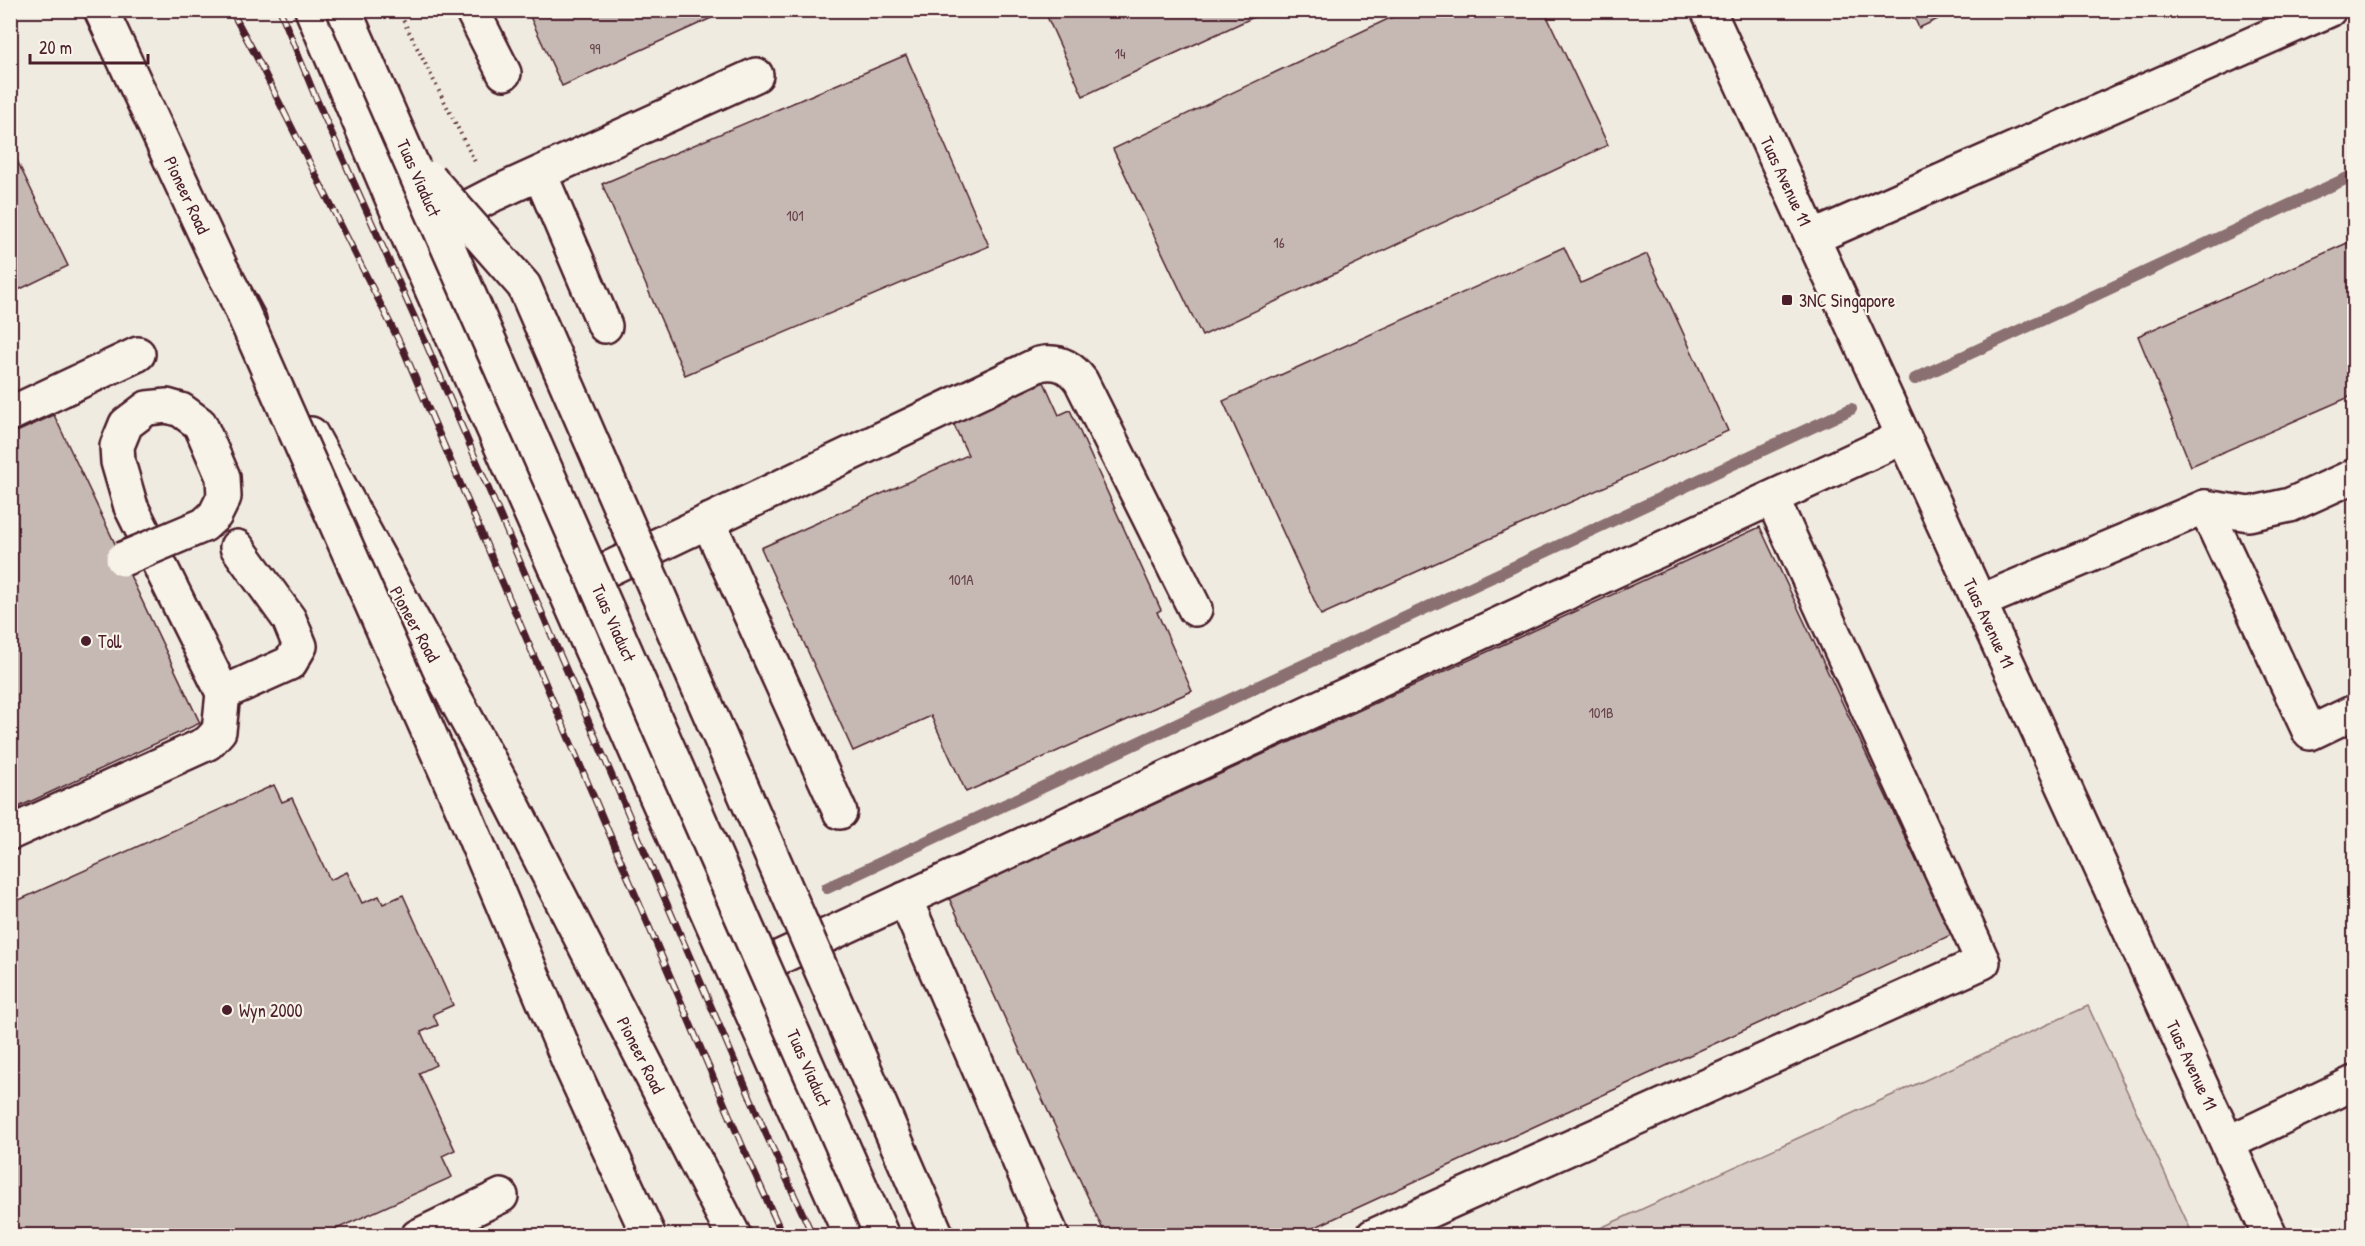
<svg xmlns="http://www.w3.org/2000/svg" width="2365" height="1246" viewBox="0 0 2365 1246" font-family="'Patrick Hand',sans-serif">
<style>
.green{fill:#d8cdc6;stroke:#917678;stroke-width:1.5}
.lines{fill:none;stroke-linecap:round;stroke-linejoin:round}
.stream{stroke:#8b6f72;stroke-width:12}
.building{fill:#c6b8b3;stroke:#4a1f2b;stroke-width:1.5}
.minor-casing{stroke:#4a1f2b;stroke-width:38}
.major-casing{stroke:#4a1f2b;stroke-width:38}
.path{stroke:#4a1f2b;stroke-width:4;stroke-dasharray:1.5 4.5;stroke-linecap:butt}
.minor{stroke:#f7f3e8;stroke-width:33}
.major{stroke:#f7f3e8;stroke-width:33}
.rail-casing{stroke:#4a1f2b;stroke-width:7}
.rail{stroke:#f7f3e8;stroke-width:4.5;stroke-dasharray:14;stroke-linecap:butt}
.minor-bridge-casing{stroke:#4a1f2b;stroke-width:38;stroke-linecap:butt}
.major-bridge-casing{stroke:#4a1f2b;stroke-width:38;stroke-linecap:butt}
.minor-bridge{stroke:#f7f3e8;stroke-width:33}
.major-bridge{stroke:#f7f3e8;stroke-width:33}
.poi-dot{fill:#4a1f2b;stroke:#f7f3e8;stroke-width:2}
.labels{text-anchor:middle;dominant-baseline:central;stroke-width:4.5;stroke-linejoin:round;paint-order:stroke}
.number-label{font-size:15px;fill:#69454d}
.street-label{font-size:18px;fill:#4a1f2b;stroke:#f7f3e8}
.poi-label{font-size:18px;fill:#4a1f2b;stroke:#f7f3e8;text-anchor:start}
</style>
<rect width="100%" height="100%" fill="#f0ebe0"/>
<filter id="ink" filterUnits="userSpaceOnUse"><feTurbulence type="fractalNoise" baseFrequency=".0167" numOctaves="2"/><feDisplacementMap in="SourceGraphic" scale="12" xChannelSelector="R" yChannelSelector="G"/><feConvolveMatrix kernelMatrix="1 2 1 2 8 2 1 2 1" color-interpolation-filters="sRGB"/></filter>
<g filter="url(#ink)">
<polygon class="green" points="2088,1006 2193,1235 1585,1235"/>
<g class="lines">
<g class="stream">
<polyline points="1915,379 2354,175"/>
<polyline points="827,888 1851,409"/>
</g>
</g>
<g class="building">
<polygon points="527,10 729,10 562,86"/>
<polygon points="1044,10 1269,10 1083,96"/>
<polygon points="1407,10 1544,10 1608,145 1202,336 1113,149"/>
<polygon points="1911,10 1957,10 1919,28"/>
<polygon points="906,55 989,246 685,375 602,184"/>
<polygon points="10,146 68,266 10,294"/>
<polygon points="2354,240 2354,395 2191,466 2138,336"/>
<polygon points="1564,247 1581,283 1647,254 1728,431 1321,615 1223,401"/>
<polygon points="1044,382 1059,415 1070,410 1161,610 1157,612 1192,691 966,792 931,716 853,751 761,548 968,455 953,423"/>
<polygon points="54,415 200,723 10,811 10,435"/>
<polygon points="1760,527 1951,935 1296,1236 1106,1236 949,898"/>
<polygon points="274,785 282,802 292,798 330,880 347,872 362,903 379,896 383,904 403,895 453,1005 433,1014 438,1025 421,1032 436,1065 419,1073 455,1150 442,1156 452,1177 321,1236 10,1236 10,904"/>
</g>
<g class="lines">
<g class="minor-casing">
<g id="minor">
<polyline points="472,10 504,73"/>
<polyline points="1708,10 2270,1236"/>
<polyline points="540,174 605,326"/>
<polyline points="434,225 492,195 756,75"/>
<polyline points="1812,238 2329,10"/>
<polyline points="10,414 138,354"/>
<polyline points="2205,507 2310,733 2354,712"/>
<polyline points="708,521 840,812"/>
<path d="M568,588L1039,364C1058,360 1070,366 1081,381L1195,609"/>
<polyline points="1979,602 2205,507 2249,514 2290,505 2354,476"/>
<polyline points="223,693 290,663 300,646 289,619 237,547"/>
<polyline points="10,833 208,743 219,731 223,693 131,507"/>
<polyline points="905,899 1052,1236"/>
<polyline points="737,977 1903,437"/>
<polyline points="2228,1143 2354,1083"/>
<polyline points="418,1236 501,1196"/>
<polyline points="1373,1236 1983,962 1772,498"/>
</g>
</g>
<g class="major-casing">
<g id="major">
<polyline points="101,10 221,268 249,320"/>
<polyline points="312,10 409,238 851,1236"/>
<polyline points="311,434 504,788 734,1236"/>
</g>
</g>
<polyline class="path" points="398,10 475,162"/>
<use href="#minor" class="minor"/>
<use href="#major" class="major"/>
<g class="rail-casing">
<g id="rail">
<polyline points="231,10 254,52 403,349 742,1145 783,1236"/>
<polyline points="280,10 315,96 425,341 766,1134 813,1236"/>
</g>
</g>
<use href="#rail" class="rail"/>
<g class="minor-bridge-casing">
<polyline id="minor-bridge" points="123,559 204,525 215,515 224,497 223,477 200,424 181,410 167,406 147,408 126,424 117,446 118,462 131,507"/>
</g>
<g class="major-bridge-casing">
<g id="major-bridge">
<polyline points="344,10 882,1236"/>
<polyline points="429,178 524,286 937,1236"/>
<polyline points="235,295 464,812 570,1064 649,1236"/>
</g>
</g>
<use href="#minor-bridge" class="minor-bridge"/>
<use href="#major-bridge" class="major-bridge"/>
</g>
</g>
<g class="poi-dot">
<rect x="1781" y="294" width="12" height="12" rx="3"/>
<circle cx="86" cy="641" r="6"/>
<circle cx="227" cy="1010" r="6"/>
</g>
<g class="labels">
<g class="number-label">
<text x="595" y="48">99</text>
<text x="1120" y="53">14</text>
<text x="795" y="215">101</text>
<text x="1279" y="242">16</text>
<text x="961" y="579">101A</text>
<text x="1601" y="712">101B</text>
</g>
<g class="street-label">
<text transform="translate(419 178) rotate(66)">Tuas Viaduct</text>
<text transform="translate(1786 181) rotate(65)">Tuas Avenue 11</text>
<text transform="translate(187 195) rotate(65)">Pioneer Road</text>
<text transform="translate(614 623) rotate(66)">Tuas Viaduct</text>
<text transform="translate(1989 623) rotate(65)">Tuas Avenue 11</text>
<text transform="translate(415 624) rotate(61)">Pioneer Road</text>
<text transform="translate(641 1055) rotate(63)">Pioneer Road</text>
<text transform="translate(2192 1065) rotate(65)">Tuas Avenue 11</text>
<text transform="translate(809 1068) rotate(66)">Tuas Viaduct</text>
</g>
<g class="poi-label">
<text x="1799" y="300">3NC Singapore</text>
<text x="98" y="641">Toll</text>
<text x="239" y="1010">Wyn 2000</text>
</g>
</g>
<rect width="2365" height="1246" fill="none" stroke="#f7f3e8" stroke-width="36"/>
<rect x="18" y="18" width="2329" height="1210" fill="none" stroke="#4a1f2b" stroke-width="2" filter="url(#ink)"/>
<path d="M30 54v9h118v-9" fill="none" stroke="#4a1f2b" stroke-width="3"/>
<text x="39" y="54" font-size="18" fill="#4a1f2b" stroke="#f7f3e8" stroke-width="4.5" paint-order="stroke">20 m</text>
</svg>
